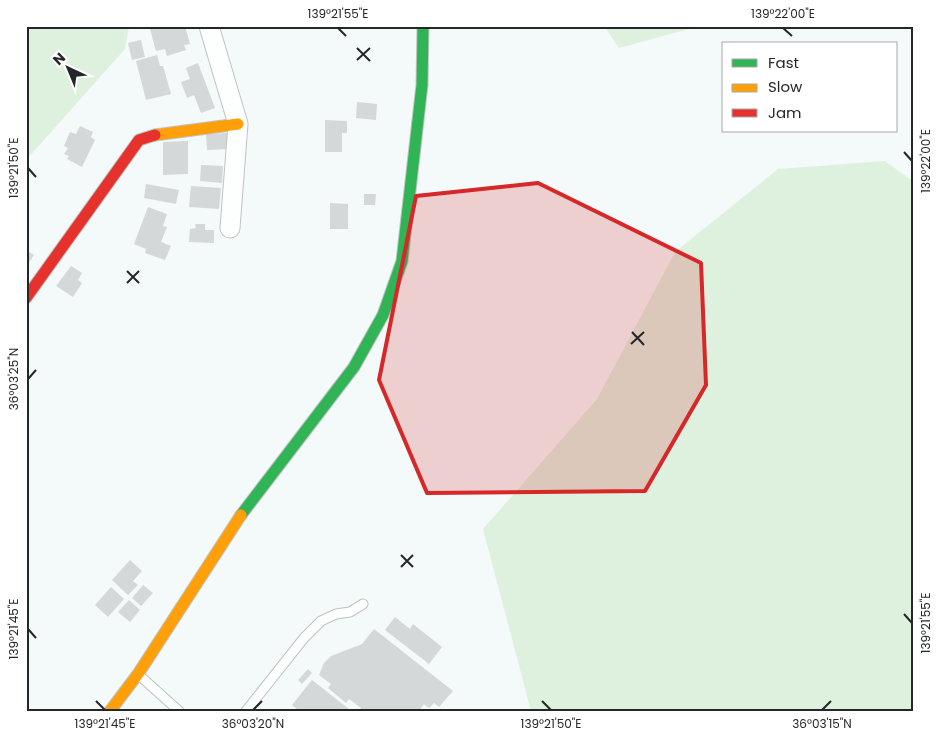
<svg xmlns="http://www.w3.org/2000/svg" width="940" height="737" viewBox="0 0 940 737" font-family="Poppins,sans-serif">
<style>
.green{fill:#def1df}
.building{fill:#d5d8d8}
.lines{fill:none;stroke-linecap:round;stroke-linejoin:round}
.lane-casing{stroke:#c0c3c3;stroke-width:11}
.street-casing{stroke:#c0c3c3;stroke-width:21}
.fast-casing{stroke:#c0c3c3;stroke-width:13}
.slow-casing{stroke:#c0c3c3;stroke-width:13}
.jam-casing{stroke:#c0c3c3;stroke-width:13}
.lane{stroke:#fdfefe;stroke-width:9}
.street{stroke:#fdfefe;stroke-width:19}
.fast{stroke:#30b455;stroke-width:11}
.slow{stroke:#ff9f0a;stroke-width:11}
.jam{stroke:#e5322d;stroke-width:11}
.marked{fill:#d62828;fill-opacity:0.2;stroke:#d62828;stroke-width:4;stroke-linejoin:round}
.ticks{fill:none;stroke:#242627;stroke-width:2}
.neatline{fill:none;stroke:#242627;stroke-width:2}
.ticks-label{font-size:12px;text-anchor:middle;fill:#242627}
</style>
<rect width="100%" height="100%" fill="#f4f9f9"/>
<g class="green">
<polygon points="26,26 129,26 125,49 26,160"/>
<polygon points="604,26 700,26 619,48"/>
<polygon points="885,161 914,182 914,711 531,711 483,529 597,399 675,252 778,169"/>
</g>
<g class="building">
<polygon points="159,26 185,26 190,44 184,45 186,50 167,56 165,49 156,51 150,29"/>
<polygon points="141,40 145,57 132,60 128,43"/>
<polygon points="157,55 160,66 163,66 171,94 146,100 136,61"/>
<polygon points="198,63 215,108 201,113 194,95 187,98 181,82 190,79 186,68"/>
<polygon points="357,102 377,104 376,120 356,118"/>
<polygon points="325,120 347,121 347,133 342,133 342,152 325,152"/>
<polygon points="80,126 93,132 91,137 95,140 82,167 67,159 69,156 64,154 68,148 64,146 70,132 76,134"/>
<polygon points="228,133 229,149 207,150 206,134"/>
<polygon points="188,141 188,174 163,175 163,142"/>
<polygon points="201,165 223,166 222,183 200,181"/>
<polygon points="146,184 179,190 176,204 144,198"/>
<polygon points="191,186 221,188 219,209 189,207"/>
<polygon points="364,194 376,194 375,205 364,205"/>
<polygon points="330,203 348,204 348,229 330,229"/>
<polygon points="148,207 167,214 163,226 167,227 161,242 171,246 165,260 145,253 146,249 134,244"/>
<polygon points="195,224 205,224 205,230 214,230 214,243 189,242 190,229 196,228"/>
<polygon points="26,250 34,255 26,267"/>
<polygon points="71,266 82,273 78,280 82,283 73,297 56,286"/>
<polygon points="130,560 142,571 133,581 138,585 128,595 112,580"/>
<polygon points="143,585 153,593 141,606 132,598"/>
<polygon points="111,587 124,599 108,617 95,605"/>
<polygon points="129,600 140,610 130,622 118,612"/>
<polygon points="395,617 410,629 413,624 442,647 429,664 385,630"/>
<polygon points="374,629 453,691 439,707 434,703 429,708 424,704 419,711 360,711 361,708 349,699 346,703 328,688 331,684 319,675 324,663 331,656 362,644"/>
<polygon points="308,669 312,673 302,684 298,680"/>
<polygon points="312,680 349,709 348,711 299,711 292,705"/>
</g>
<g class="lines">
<g class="lane-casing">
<g id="lane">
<polyline points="140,676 179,711"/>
<polyline points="246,711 304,638 321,621 336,614 350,612 363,604"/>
</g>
</g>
<g class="street-casing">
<polyline id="street" points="209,26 238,124 230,228"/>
</g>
<g class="fast-casing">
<polyline id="fast" points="241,515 354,367 383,315 402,261 422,85 423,26"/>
</g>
<g class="slow-casing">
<g id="slow">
<polyline points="155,135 238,124"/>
<polyline points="110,711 138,674 241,515"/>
</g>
</g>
<g class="jam-casing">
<polyline id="jam" points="26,298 139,140 155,135"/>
</g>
<use href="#lane" class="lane"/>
<use href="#street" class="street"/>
<use href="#fast" class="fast"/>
<use href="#slow" class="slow"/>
<use href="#jam" class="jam"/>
</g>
<path class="marked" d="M538,183L701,263L706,385L645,491L427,493L379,380L416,196Z"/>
<path class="ticks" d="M338,28L346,36M783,28L792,36M357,48L370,61M357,60L370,48M904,152L912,161M28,168L36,177M127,271L139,283M127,283L139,271M632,332L644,345M631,344L644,332M28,379L36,370M401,555L413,567M401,567L413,555M904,614L912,623M28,629L36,638M96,701L105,710M542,701L551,710M253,710L262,701M822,710L831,701"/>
<rect width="940" height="737" fill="none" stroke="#ffffff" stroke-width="55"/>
<rect x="722" y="42" width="175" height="90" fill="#ffffff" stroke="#a7a8a9"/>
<rect x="732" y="59" width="25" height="8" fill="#30b455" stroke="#a7a8a9"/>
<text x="768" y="68" font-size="15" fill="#242627">Fast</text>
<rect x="732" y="84" width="25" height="8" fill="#ff9f0a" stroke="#a7a8a9"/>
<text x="768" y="92" font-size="15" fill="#242627">Slow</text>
<rect x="732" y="109" width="25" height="8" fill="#e5322d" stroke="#a7a8a9"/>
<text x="768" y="118" font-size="15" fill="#242627">Jam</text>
<g transform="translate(68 68) rotate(316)" stroke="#ffffff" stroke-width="4" paint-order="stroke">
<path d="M0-4L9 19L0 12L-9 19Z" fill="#242627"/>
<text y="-8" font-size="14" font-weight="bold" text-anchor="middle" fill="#242627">N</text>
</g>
<rect x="28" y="28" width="884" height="682" class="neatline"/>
<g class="ticks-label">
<text x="338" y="18">139°21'55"E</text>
<text x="783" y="18">139°22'00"E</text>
<text transform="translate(926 161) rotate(-90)" y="4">139°22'00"E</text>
<text transform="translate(14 168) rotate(-90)" y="4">139°21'50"E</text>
<text transform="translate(14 379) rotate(-90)" y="4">36°03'25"N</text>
<text transform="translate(926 623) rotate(-90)" y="4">139°21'55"E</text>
<text transform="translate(14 629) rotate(-90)" y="4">139°21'45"E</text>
<text x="105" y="728">139°21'45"E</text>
<text x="253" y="728">36°03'20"N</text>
<text x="551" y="728">139°21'50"E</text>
<text x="822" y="728">36°03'15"N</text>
</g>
</svg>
